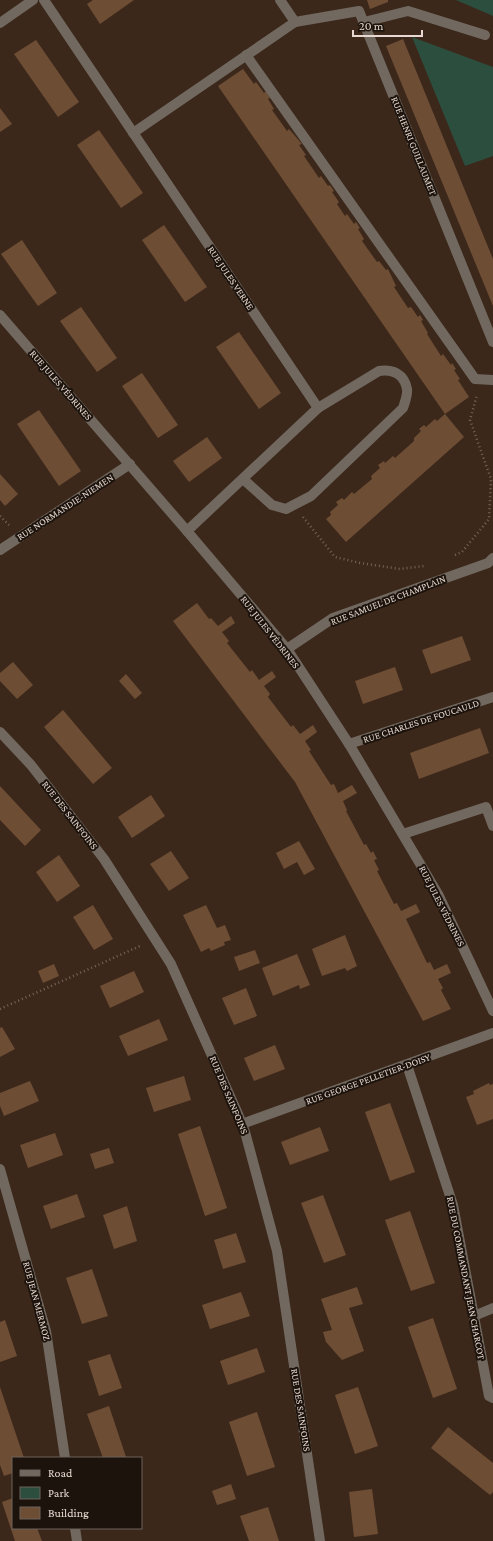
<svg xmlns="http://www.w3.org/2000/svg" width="493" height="1541" viewBox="0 0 493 1541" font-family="'Crimson Pro',serif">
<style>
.green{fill:#2c4e3f}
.building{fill:#6e4d35}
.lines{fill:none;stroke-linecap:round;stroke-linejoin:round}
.path{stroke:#776559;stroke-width:2.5;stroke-dasharray:1 3;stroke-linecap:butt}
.minor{stroke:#716960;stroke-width:10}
.labels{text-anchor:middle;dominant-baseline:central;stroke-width:4;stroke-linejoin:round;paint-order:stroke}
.street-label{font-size:10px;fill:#e7d9d1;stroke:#1c130d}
</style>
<rect width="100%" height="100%" fill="#3c281a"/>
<g class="green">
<polygon points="456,0 493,0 493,16"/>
<polygon points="412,37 493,67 493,156 465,166"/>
</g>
<g class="building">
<polygon points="93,0 134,0 100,24 87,4"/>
<polygon points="367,0 388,0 388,2 370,9"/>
<polygon points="403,39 493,259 493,306 386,46"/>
<polygon points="36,40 79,102 58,117 14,54"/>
<polygon points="243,69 254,84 256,82 264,93 266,91 270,98 268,99 274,109 272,110 287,131 289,129 302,144 299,145 306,155 304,156 319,178 321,176 328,186 330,185 334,191 332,192 339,202 337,204 345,216 347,214 354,224 356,222 360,228 358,229 364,239 362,241 377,262 379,261 386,270 388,269 396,286 394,287 408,308 411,307 418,317 420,315 423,320 421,321 428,333 427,334 441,356 443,354 451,365 452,363 456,369 454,370 460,379 458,380 469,397 445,414 218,86"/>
<polygon points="0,108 12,124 0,132"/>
<polygon points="99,130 143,193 121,208 77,145"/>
<polygon points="164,225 207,287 185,302 142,240"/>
<polygon points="22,240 57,293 38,306 1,254"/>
<polygon points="81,307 117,358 97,372 60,321"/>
<polygon points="239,332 281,393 259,409 216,347"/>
<polygon points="142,373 178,425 158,438 122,386"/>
<polygon points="39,410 81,471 59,486 17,424"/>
<polygon points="445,414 464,437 346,542 326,519 331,515 330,512 338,505 336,502 342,498 344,500 352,492 354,494 372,479 371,476 380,468 378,465 384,461 385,463 393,456 395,458 414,441 414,438 421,431 419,429 424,425 426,427 435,419 437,421"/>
<polygon points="207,437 222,458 189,482 173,461"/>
<polygon points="0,474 18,494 5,506 0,500"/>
<polygon points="197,603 209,619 211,618 218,626 231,616 235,623 222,632 229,641 227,643 250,672 252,670 259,680 272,671 276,677 264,686 270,694 268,697 291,727 293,725 300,734 313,725 317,732 305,741 311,750 309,751 331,785 334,784 338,793 352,785 357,793 343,801 347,810 346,811 364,845 366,844 371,853 373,851 377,859 374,860 379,870 377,871 394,904 397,903 401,911 416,904 420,912 406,919 427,963 430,962 434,970 447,964 451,973 438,979 443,988 441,990 451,1009 423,1021 295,782 173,621"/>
<polygon points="462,636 471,660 431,674 422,650"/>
<polygon points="13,662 33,685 17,699 0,681 0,673"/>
<polygon points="395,667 403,690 363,704 355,681"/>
<polygon points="126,674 142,693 135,699 119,681"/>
<polygon points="63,710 112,768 93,784 44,727"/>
<polygon points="480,728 489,753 419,779 410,753"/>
<polygon points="0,786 41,830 25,846 0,820"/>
<polygon points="151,795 165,816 132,838 118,817"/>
<polygon points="299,841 315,869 304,875 297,862 284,869 276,853"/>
<polygon points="171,851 189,878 169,891 150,864"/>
<polygon points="59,855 80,886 57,902 36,872"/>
<polygon points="93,905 113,939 94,950 73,917"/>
<polygon points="206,905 217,928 225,925 231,940 224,942 225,945 211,951 209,948 201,952 183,915"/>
<polygon points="345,935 357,966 347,971 345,968 322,976 312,949"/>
<polygon points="255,950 260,963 239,971 234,957"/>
<polygon points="297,954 310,985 300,989 299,985 273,996 262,968"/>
<polygon points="54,964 59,976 43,983 38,971"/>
<polygon points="134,971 144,992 110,1008 100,986"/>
<polygon points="246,988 257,1016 234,1025 222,998"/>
<polygon points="159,1019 168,1040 128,1056 119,1036"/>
<polygon points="2,1027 15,1049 0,1057 0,1028"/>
<polygon points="275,1045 285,1069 254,1081 244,1058"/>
<polygon points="184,1076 191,1100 154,1112 146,1088"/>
<polygon points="30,1081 39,1101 4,1116 0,1106 0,1093"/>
<polygon points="489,1083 490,1085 493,1084 493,1119 477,1125 466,1097 474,1094 473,1091"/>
<polygon points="390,1103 415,1172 390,1181 365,1112"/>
<polygon points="200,1126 227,1208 205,1216 178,1134"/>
<polygon points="320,1127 329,1151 290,1165 281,1142"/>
<polygon points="55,1133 63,1155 28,1168 20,1145"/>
<polygon points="109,1148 114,1163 95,1169 90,1154"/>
<polygon points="77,1194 85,1217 51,1229 43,1206"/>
<polygon points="323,1195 346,1255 324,1263 301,1203"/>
<polygon points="127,1206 137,1241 114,1249 103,1215"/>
<polygon points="410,1211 435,1283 411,1291 385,1220"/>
<polygon points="236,1233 246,1262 223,1269 214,1240"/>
<polygon points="92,1269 108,1316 82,1324 66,1278"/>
<polygon points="357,1287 363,1304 349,1308 364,1351 342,1360 326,1342 323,1332 332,1330 321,1299"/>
<polygon points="241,1292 250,1316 210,1329 202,1305"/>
<polygon points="433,1318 457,1389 433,1398 408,1327"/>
<polygon points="5,1320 17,1356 0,1362 0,1322"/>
<polygon points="257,1348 265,1372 228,1385 220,1361"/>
<polygon points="110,1354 122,1388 99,1396 88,1361"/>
<polygon points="0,1387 24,1458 13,1458 13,1473 4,1476 0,1465"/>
<polygon points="358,1387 378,1446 355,1454 335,1395"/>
<polygon points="109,1406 126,1457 127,1458 103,1458 87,1414"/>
<polygon points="257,1412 275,1467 247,1476 229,1422"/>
<polygon points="448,1427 493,1463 493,1492 490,1495 431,1448"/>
<polygon points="231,1484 236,1499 217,1505 212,1491"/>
<polygon points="372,1489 378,1534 354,1537 349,1492"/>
<polygon points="13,1498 13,1528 37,1528 42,1541 15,1541 2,1502"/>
<polygon points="268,1507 279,1541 249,1541 240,1516"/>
</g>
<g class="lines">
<g class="path">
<polyline points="0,516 9,525"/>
<polyline points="303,517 335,557 360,563 400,569 424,566"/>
<polyline points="455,555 462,552 489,519 491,479 470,420 477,395"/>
<polyline points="0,1009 140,946"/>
</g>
<g class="minor">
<polyline points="44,0 318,408 187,531"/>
<polyline points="280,0 295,22 359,11 493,342"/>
<polyline points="364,22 408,11 485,35"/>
<polyline points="0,23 33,0"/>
<polyline points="246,55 475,379 493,380"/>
<polyline points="133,133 295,22"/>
<polyline points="0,315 187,531 287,649 349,744 438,894 493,1011"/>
<path d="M243,479L272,505L286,509L311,496L403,408C405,402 408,394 407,389C404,374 393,369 379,371L318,408"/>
<polyline points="0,550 130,464"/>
<polyline points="287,649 333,618 488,563 493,558"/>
<polyline points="0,732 31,765 104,859 171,964 238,1114 245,1132 277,1251 320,1541"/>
<polyline points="349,744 493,697"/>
<polyline points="403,834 486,807 493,826"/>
<polyline points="407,1065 453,1205 489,1396 493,1398"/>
<polyline points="242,1124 493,1033"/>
<polyline points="0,1169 46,1331 65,1458"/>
<polyline points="474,1316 493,1308"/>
<polyline points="75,1528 77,1541"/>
</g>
</g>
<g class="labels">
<g class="street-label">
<text transform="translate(414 146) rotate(68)">RUE HENRI GUILLAUMET</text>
<text transform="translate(231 278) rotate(56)">RUE JULES VERNE</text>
<text transform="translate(61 385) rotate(49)">RUE JULES VÉDRINES</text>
<text transform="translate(65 507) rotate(-33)">RUE NORMANDIE-NIEMEN</text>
<text transform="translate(388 600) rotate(-21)">RUE SAMUEL DE CHAMPLAIN</text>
<text transform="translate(270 632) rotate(52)">RUE JULES VÉDRINES</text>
<text transform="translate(421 721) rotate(-18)">RUE CHARLES DE FOUCAULD</text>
<text transform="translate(70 815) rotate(52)">RUE DES SAINFOINS</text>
<text transform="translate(442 906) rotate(63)">RUE JULES VÉDRINES</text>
<text transform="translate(368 1079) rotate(-20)">RUE GEORGE PELLETIER-DOISY</text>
<text transform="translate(229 1095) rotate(67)">RUE DES SAINFOINS</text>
<text transform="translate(466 1278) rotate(79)">RUE DU COMMANDANT JEAN CHARCOT</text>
<text transform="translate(37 1301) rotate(75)">RUE JEAN MERMOZ</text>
<text transform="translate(301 1410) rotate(81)">RUE DES SAINFOINS</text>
</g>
</g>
<rect x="12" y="1457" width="130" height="72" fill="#1c130d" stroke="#6d625b"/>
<rect x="20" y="1470" width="20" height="6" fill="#716960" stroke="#6d625b"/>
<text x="48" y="1477" font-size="12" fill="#e7d9d1">Road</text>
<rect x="20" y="1487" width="20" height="12" fill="#2c4e3f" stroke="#6d625b"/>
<text x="48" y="1497" font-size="12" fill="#e7d9d1">Park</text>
<rect x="20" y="1507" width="20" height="12" fill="#6e4d35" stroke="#6d625b"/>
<text x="48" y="1517" font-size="12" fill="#e7d9d1">Building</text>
<path d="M353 30v6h69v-6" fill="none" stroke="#e7d9d1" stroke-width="2"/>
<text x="359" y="30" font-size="12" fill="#e7d9d1" stroke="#1c130d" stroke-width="3" paint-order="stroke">20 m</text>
</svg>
